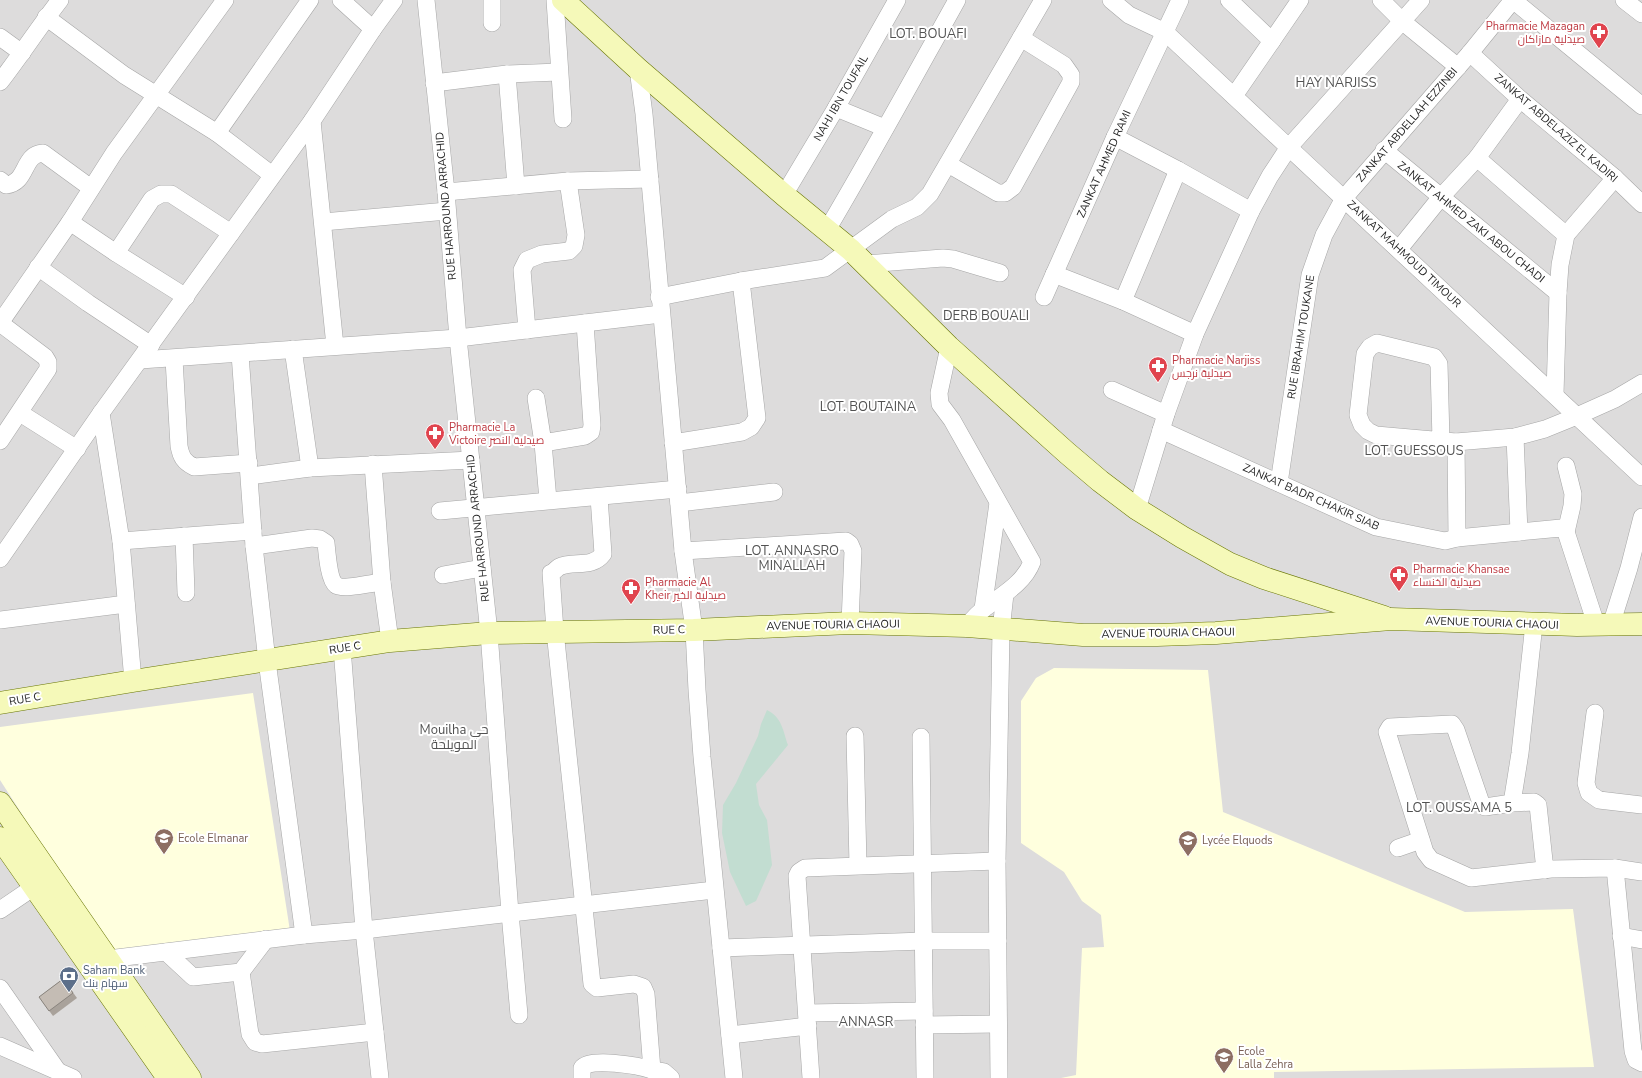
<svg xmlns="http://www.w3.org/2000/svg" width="1642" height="1078" viewBox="0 0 1642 1078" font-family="'Nunito Sans',Cairo,sans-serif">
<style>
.residential{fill:#dddcdc}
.education{fill:#ffffde}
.wetland{fill:#c2ddd1}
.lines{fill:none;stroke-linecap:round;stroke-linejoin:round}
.street-casing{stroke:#a6a6a6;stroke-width:18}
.secondary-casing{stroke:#697605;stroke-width:23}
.street{stroke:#fff;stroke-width:17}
.secondary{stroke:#f5f9b9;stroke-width:22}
.wall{fill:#a9a29b}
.building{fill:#c4bcb4;stroke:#89847e}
.labels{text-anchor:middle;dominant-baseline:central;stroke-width:4;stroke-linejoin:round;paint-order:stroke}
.health-label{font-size:11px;fill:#be3a42;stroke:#fff;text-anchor:start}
.street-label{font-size:11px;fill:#1f1f1f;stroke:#fff}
.education-label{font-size:11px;fill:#785e54;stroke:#fff;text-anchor:start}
.service-label{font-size:11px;fill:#4e5e75;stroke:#fff;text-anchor:start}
.quarter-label{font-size:13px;fill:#525252;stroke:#fff}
</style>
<rect width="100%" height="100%" fill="#efece5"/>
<rect class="residential" x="0" y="0" width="1642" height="1078"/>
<g class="education">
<polygon points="1054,668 1208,670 1223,812 1465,912 1573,909 1594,1067 1274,1072 1274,1078 1061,1078 1076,1075 1082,948 1104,947 1101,915 1082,901 1064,872 1021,843 1021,701 1036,678"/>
<polygon points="253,693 290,931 113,956 0,780 0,727"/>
</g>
<path class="wetland" d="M767,710C782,717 783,731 788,745L756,784L759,805L767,820L772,865L756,901L746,906L730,872L722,833L723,805L736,783L758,736L761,724Z"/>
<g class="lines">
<g class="street-casing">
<g id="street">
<polyline points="341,0 373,29"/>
<polyline points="426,0 446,192 458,338 489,633 510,913 519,1015"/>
<polyline points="555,0 563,119"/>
<polyline points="1111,0 1129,15 1165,32 1642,477"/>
<polyline points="1229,0 1272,41"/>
<polyline points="1381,0 1403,22 1458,67"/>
<polyline points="1513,0 1642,106"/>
<polyline points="1624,0 1642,14"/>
<polyline points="46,17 124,75 217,133 272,175"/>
<polyline points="492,23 492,0"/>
<polyline points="0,37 22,53"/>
<polyline points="1470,53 1520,99 1615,178 1642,204"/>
<polyline points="638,69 644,114 683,551 694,630 697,690 702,757 734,1078"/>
<polyline points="507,74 516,186"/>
<path d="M0,82C21,55 39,27 60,0"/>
<polyline points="434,83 507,74 559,72"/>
<polyline points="1234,96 1300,0"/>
<polyline points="836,108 885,128"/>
<polyline points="312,121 335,346"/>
<polyline points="217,133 310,0"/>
<polyline points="1115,137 1178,170 1251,211"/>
<polyline points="1384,150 1558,293"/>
<polyline points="1477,158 1566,235"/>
<polyline points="948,164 998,193 1005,193 1013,187 1071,82 1071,75 1064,65 1021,38"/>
<path d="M0,180L6,185C28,183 22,154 43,153L91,188"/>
<polyline points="446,192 568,181 650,179"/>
<polyline points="784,195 836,108 897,0"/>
<polyline points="70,222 116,253 186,297"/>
<polyline points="323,222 447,211"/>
<path d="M827,230C872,154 914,77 957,0"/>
<polyline points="1399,249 1441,197 1477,158 1520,99"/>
<polyline points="116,253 152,199 161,194 171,194 231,233"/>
<polyline points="866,264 943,258 953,259 1000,273"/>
<polyline points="38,267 88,303 151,345"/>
<polyline points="1054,274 1123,301 1195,334"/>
<polyline points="659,297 741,281 825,268 892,219 917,207 930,194 1043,0"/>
<polyline points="1044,297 1115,137 1180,0"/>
<polyline points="1123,301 1178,170"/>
<polyline points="0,323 70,222 114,153 225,0"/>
<polyline points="527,330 522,270 527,260 542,254 569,251 574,246 576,235 568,181"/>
<path d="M949,347L939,393L940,404L952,420L1032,562C1024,583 1002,595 985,608C978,613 972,620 967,626"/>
<polyline points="293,349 310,468"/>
<polyline points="240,354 254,546 267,661 304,935"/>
<path d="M174,359L179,446C181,457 184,462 194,467L249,463"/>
<polyline points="140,360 458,338 661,314"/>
<polyline points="1112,390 1166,414"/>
<polyline points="1555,394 1558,293 1560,265 1566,235 1615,178"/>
<polyline points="536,398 543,443 548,500"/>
<polyline points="20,413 77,449"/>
<polyline points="101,413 121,541 133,681"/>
<polyline points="1161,430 1376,527 1445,541 1457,538 1561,528 1566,532 1596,624"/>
<polyline points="1515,437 1519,532"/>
<polyline points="0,441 48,369 48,362 45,357 0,323"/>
<polyline points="1441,441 1439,364 1434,357 1377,343 1370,347 1365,354 1358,415 1362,425 1368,431 1376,435 1456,442 1515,437 1545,429 1577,416 1615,399 1642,383"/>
<polyline points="1456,442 1457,538"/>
<polyline points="543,443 585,436 591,432 592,425 585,323"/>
<polyline points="673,443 742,432 751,427 757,418 741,281"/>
<polyline points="373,464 382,582 390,641"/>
<polyline points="250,476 310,468 471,460"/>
<polyline points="1279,483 1310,275 1324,235 1344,198 1470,53 1513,0"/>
<polyline points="679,503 774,492"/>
<polyline points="1137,509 1166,414 1195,334 1251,211 1270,176 1289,147 1421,0"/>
<polyline points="440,511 678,489"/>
<polyline points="1566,532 1572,506 1573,494 1566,466"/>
<polyline points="184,536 186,593"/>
<polyline points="121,541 253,531"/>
<path d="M254,546L312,538L320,539L326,543C327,553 329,580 336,585C342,590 372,583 382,582"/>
<polyline points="683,551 846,541 850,544 853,551 850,623"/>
<polyline points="0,559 101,413 312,121 373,29 394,0"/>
<polyline points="443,575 482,568"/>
<polyline points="983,609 998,503"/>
<polyline points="0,620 126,604"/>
<polyline points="1534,624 1520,753 1512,803 1485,807 1481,803 1456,730 1452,724 1390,727 1387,732 1425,852 1431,860 1471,878 1551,869 1615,868 1642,872"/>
<polyline points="1611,625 1629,568 1642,517"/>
<polyline points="342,648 364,930 380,1078"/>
<polyline points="1595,713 1586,783 1589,793 1599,800 1642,805"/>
<polyline points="855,736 858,865"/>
<polyline points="921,737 925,1078"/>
<polyline points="1512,803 1534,802 1538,805 1545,870"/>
<polyline points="1398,848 1421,840"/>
<polyline points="1615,868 1633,1051 1636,1060 1642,1063"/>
<polyline points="0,910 34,887"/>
<polyline points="1621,936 1642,940"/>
<polyline points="721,948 924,941 998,941"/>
<polyline points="166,952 193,977 241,972 266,939"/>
<polyline points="97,963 108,959 304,935 364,930 714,890"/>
<polyline points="241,972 250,1034 255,1042 262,1044 375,1032"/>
<polyline points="0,988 57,1070"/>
<polyline points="807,1013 924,1011"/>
<polyline points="924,1025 998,1024"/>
<polyline points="730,1035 808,1026"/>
<polyline points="0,1046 73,1078"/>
<polyline points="652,1070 664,1072 671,1078"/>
<path d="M582,1078V1068C589,1057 640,1066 652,1070L646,994L643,987L634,984L597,988L592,984L555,631L551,573C554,572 556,569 559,567C573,560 592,569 603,554L599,497"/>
<polyline points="811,1078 797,876 799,872 805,868 997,861"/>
<polyline points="999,1078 997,861 1001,630 1005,594"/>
</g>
</g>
<g class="secondary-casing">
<g id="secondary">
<polyline points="563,0 638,69 784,195 851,250 949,347 1067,453 1100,481 1137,509 1182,537 1230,564 1264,578 1384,617"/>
<polyline points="0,703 133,681 390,641 489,633 694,630 850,623 967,626 1083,635 1157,635 1216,633 1391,619 1577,625 1642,624"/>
<polyline points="0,803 190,1078"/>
<polyline points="0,838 168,1078"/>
</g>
</g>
<use href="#street" class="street"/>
<use href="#secondary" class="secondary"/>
</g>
<polygon class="wall" points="63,979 77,998 53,1016 39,997"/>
<polygon class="building" points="63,979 73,993 49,1011 39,997"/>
<defs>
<g id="pharmacy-pin" transform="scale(1)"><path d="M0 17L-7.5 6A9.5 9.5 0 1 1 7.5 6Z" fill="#e0444e" stroke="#fff"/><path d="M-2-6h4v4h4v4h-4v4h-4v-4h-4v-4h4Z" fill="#fff"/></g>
<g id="school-pin" transform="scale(1)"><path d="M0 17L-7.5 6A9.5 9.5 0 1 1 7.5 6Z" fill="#8d6e63" stroke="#fff"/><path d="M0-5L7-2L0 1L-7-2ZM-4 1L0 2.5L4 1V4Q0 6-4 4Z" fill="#fff"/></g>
<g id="bank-pin" transform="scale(1)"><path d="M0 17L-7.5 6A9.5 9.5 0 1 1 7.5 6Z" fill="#5c6f8a" stroke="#fff"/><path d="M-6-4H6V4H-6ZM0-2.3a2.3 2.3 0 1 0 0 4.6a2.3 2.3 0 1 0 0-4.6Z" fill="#fff"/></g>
</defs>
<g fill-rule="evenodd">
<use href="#pharmacy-pin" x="1599" y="32"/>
<use href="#pharmacy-pin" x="1158" y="366"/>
<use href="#pharmacy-pin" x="435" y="433"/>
<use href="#pharmacy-pin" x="1399" y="575"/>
<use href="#pharmacy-pin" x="631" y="588"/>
<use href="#school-pin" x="164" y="838"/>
<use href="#school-pin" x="1188" y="840"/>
<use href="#bank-pin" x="69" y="976"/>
<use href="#school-pin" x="1224" y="1057"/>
</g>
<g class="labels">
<g class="health-label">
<text x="1585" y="26" text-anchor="end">Pharmacie Mazagan<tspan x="1585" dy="13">صيدلية مازاكان</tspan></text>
<text x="1172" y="360">Pharmacie Narjiss<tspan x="1172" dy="13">صيدلية نرجس</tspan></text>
<text x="449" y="427">Pharmacie La<tspan x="449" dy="13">Victoire صيدلية النصر</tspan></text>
<text x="1413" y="569">Pharmacie Khansae<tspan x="1413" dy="13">صيدلية الخنساء</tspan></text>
<text x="645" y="582">Pharmacie Al<tspan x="645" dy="13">Kheir صيدلية الخير</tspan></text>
</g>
<g class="street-label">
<text transform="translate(841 98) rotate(-60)">NAHJ IBN TOUFAIL</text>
<text transform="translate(1407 125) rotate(-49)">ZANKAT ABDELLAH EZZINBI</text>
<text transform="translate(1556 128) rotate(41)">ZANKAT ABDELAZIZ EL KADIRI</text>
<text transform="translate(1104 164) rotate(-66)">ZANKAT AHMED RAMI</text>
<text transform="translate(446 206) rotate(-95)">RUE HARROUND ARRACHID</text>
<text transform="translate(1471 222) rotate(39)">ZANKAT AHMED ZAKI ABOU CHADI</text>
<text transform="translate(1404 254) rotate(43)">ZANKAT MAHMOUD TIMOUR</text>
<text transform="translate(1301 337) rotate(-81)">RUE IBRAHIM TOUKANE</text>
<text transform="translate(1311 497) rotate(24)">ZANKAT BADR CHAKIR SIAB</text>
<text transform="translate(478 528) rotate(-96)">RUE HARROUND ARRACHID</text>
<text transform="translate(1492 623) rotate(2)">AVENUE TOURIA CHAOUI</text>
<text transform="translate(833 625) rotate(-1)">AVENUE TOURIA CHAOUI</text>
<text transform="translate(669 630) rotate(-1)">RUE C</text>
<text transform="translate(1168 633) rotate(-1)">AVENUE TOURIA CHAOUI</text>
<text transform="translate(345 648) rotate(-9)">RUE C</text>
<text transform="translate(25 699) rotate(-10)">RUE C</text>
</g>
<g class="education-label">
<text x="178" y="838">Ecole Elmanar</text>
<text x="1202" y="840">Lycée Elquods</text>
<text x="1238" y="1051">Ecole<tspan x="1238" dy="13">Lalla Zehra</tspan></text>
</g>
<g class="service-label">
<text x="83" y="970">Saham Bank<tspan x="83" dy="13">سهام بنك</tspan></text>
</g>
<g class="quarter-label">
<text x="928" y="34">LOT. BOUAFI</text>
<text x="1336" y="83">HAY NARJISS</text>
<text x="986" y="316">DERB BOUALI</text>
<text x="868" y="407">LOT. BOUTAINA</text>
<text x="1414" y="451">LOT. GUESSOUS</text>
<text x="792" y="551">LOT. ANNASRO<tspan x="792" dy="15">MINALLAH</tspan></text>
<text x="454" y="730">Mouilha حي<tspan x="454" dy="15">المويلحة</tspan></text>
<text x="1459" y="808">LOT. OUSSAMA 5</text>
<text x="866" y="1022">ANNASR</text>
</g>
</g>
</svg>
